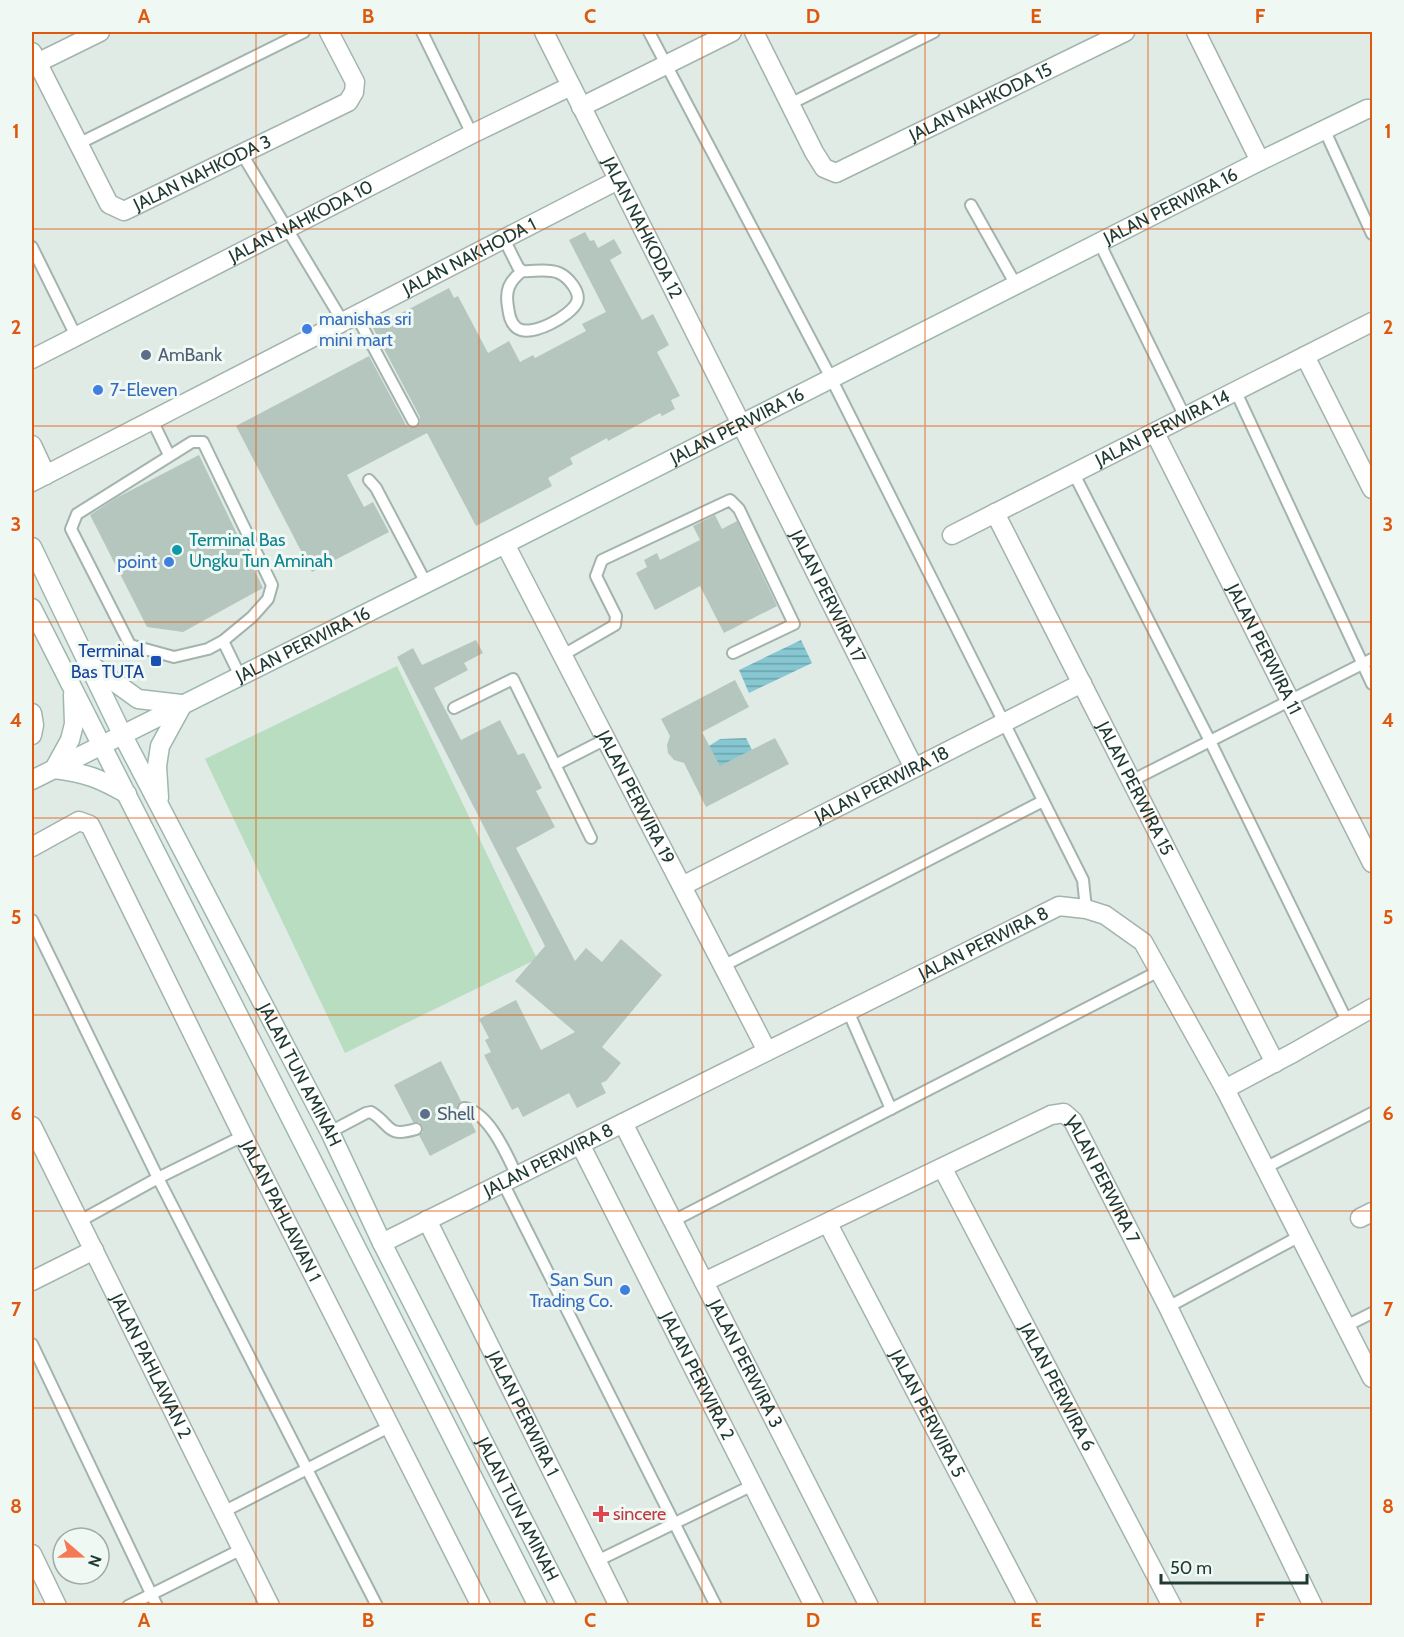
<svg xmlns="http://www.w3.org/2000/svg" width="1404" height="1637" viewBox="0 0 1404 1637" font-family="Cabin,sans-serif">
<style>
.green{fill:#b8ddc1}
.water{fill:url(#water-rules)}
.building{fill:#b5c6bf}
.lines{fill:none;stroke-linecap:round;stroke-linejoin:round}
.lane-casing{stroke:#a3b3ad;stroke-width:14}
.street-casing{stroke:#a3b3ad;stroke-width:21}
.secondary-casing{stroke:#9eb7ae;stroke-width:21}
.lane{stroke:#fff;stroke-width:10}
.street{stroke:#fff;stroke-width:18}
.secondary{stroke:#fff;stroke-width:18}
.grid{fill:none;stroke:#de580e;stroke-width:1.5;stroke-opacity:0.55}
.shop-dot{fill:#3f7fe0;stroke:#f0f8f4;stroke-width:2}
.service-dot{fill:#5c6f8a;stroke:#f0f8f4;stroke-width:2}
.culture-dot{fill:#0f9aa8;stroke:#f0f8f4;stroke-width:2}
.transit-dot{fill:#1a4fb4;stroke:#f0f8f4;stroke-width:2}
.health-dot{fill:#e0444e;stroke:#f0f8f4;stroke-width:2}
.labels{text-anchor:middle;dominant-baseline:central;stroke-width:6;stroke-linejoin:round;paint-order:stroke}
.street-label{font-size:18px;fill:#203b34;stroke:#f0f8f4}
.shop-label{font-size:18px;fill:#366cbe;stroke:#f0f8f4;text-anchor:start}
.service-label{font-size:18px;fill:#4e5e75;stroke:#f0f8f4;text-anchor:start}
.culture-label{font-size:18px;fill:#0d838f;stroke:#f0f8f4;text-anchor:start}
.transit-label{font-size:18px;fill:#164399;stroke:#f0f8f4;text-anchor:end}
.health-label{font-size:18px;fill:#be3a42;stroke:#f0f8f4;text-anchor:start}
.neatline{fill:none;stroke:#de580e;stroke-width:2}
.grid-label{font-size:20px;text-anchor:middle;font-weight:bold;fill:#de580e}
</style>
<defs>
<pattern id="water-rules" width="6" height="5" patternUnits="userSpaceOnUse" patternTransform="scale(1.5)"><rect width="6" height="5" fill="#86c7d2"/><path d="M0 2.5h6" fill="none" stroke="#6da3ab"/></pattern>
</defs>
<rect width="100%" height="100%" fill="#e0ebe6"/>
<polygon class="green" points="397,666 537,959 345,1053 205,759"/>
<g class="water">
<polygon points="801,640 812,663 749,693 739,670"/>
<polygon points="746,738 752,750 719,767 709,746 720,739"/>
</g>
<g class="building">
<polygon points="585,232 590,241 594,240 598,248 614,239 622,253 610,260 642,320 653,314 669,345 657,352 680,396 671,400 675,409 662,416 660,413 608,441 607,438 570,458 573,464 548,478 552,486 476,526 427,433 347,475 364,507 373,502 389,532 312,572 236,426 369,356 406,425 412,428 417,427 420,422 420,417 373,328 449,288 454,298 458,296 488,353 509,341 520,362 533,355 535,358 586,331 582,324 606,312 569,240"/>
<polygon points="199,455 263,588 183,632 147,627 90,515 116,498"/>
<polygon points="715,515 722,529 737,521 777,606 724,633 700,586 655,610 636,573 647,567 644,560 657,553 660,560 700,540 693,526"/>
<polygon points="476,640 483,653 464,663 468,670 434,688 461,740 500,720 518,755 524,753 542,788 536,791 555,827 516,848 575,961 586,948 602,962 621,939 662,975 602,1047 621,1063 606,1081 601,1083 606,1093 577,1108 569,1093 523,1117 518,1107 512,1110 484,1055 491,1052 485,1040 489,1038 479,1019 516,1000 541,1050 575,1032 515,981 545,946 397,657 413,648 422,665"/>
<polygon points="735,680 749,707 702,732 720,766 775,738 789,764 706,807 684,763 674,760 668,753 667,745 670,736 661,719"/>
<polygon points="441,1061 461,1101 457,1106 458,1112 469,1118 476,1132 430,1156 419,1135 423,1132 423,1127 419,1122 413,1122 394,1085"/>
</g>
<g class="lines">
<g class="lane-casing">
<g id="lane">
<polyline points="422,32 472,134"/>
<polyline points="649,32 831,378 1083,880 1086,909"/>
<polyline points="790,104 934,32"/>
<polyline points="1325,131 1372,234"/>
<polyline points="78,144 304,32"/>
<polyline points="242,154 343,322"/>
<polyline points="971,205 1016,285"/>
<path d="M504,239L518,267L522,271C534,272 547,268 559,273C568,277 581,292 577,302C571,316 531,338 517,328C510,323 509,314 508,307C505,290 509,282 522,271"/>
<polyline points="1099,242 1185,417"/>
<polyline points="32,247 76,336"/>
<polyline points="356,315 413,421"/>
<polyline points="1236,392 1372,684"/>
<polyline points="152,420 169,455"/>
<polygon points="192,442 203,442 272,585 268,599 252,617 223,641 208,649 174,657 130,645 71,529 77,514"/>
<polyline points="1074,474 1210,741 1347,1021"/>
<polyline points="369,480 376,488 426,583"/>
<polyline points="223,641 240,676"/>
<polyline points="563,655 615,625 616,616 596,576 602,560 730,500 739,509 794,624 733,653"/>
<polyline points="454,708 513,679 591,838"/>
<polyline points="555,765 606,739"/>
<polyline points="1131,781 1372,659"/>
<polyline points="32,920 158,1178 377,1606"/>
<polyline points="723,966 1043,801"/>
<polyline points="848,1011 891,1109"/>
<path d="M464,1108C489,1112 507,1155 517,1176"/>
<path d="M330,1132L366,1113L371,1112C392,1125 386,1138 416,1129"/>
<polyline points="1265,1168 1372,1113"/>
<polyline points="503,1183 716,1606"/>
<polyline points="673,1221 1159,971"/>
<polyline points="78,1222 158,1178 243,1136"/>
<polyline points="1168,1307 1300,1236"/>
<polyline points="1346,1326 1372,1313"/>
<polyline points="32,1344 157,1606"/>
<polyline points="223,1512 391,1426"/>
<polyline points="597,1561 753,1485"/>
<polyline points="128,1606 242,1549"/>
</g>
</g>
<g class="street-casing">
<g id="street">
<path id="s1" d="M544,32L914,768"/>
<path id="s2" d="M754,32L814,152L824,168L836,173L1125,32"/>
<polyline points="1196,32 1260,161"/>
<path id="s3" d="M32,52L109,204L124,211L348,102L354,92L355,82L329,32"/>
<polyline points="37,63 100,32"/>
<polyline points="581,107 732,32"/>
<polyline points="1305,356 1372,489"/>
<path id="s4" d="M32,359L472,134L571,86"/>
<path id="s5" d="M1155,433L1372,863"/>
<polyline points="32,445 46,475"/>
<path id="s6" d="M32,482L618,180"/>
<path id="s7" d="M995,513L1275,1063"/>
<path id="s8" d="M952,535L1372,322"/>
<path id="s9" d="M505,544L767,1051"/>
<polyline points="32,713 34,725 32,735"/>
<path id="s10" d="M32,847L79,821L90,825L243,1136L481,1606"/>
<path id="s11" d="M682,886L1082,683"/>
<polyline points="1225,1089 1293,1053 1372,1008"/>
<path id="s12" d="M623,1123L869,1606"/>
<path id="s13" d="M32,1126L270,1606"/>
<path id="s14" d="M580,1144L814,1606"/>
<path id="s15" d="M943,1169L1172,1606"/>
<polyline points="1360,1218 1372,1212"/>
<path id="s16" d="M427,1220L619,1606"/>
<path id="s17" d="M828,1224L1028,1606"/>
<path id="s18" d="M382,1243L1059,906L1086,909L1105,915L1143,942L1225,1089L1372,1378"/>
<polyline points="32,1281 94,1250"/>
<path id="s19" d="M704,1282L1051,1115L1064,1113L1073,1121L1168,1307L1313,1606"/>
<polyline points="32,1554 57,1606"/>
</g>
</g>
<g class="secondary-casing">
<g id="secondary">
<path id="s20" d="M32,547L122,734L330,1132L382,1243L567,1606"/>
<polyline points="32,608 538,1606"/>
<polyline points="91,665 138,699 181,704"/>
<polyline points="54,769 70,740 74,724 73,695"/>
<path d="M54,769C86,773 99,778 127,794"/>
<path id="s21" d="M32,780L505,544L1260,161L1367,109H1372"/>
<polyline points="159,798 157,766 160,746 183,704"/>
</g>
</g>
<use href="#lane" class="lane"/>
<use href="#street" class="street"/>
<use href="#secondary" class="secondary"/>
</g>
<path class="grid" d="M256,32V1606M479,32V1606M702,32V1606M925,32V1606M1148,32V1606M32,229H1372M32,426H1372M32,622H1372M32,818H1372M32,1015H1372M32,1211H1372M32,1408H1372"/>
<g class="shop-dot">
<circle cx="307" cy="329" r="6"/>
<circle cx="98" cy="390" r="6"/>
<circle cx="169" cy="562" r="6"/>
<circle cx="625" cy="1290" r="6"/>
</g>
<g class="service-dot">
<circle cx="146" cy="355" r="6"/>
<circle cx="425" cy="1114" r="6"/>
</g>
<circle class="culture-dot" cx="177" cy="550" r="6"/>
<rect class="transit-dot" x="150" y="655" width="12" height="12" rx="3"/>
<path class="health-dot" d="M598 1505h6v6h6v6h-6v6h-6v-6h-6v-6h6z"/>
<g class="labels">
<g class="street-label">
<text stroke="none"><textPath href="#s2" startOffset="327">JALAN NAHKODA 15</textPath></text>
<text stroke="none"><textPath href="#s3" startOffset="274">JALAN NAHKODA 3</textPath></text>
<text stroke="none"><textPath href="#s21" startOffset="1275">JALAN PERWIRA 16</textPath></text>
<text stroke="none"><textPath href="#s4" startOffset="302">JALAN NAHKODA 10</textPath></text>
<text stroke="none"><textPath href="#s1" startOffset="219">JALAN NAHKODA 12</textPath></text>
<text stroke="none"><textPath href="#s6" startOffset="492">JALAN NAKHODA 1</textPath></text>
<text stroke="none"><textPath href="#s21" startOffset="789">JALAN PERWIRA 16</textPath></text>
<text stroke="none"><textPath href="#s8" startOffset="236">JALAN PERWIRA 14</textPath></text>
<text stroke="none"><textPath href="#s1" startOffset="632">JALAN PERWIRA 17</textPath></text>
<text stroke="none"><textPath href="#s21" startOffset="303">JALAN PERWIRA 16</textPath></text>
<text stroke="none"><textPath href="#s5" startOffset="242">JALAN PERWIRA 11</textPath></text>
<text stroke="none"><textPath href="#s11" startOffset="224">JALAN PERWIRA 18</textPath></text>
<text stroke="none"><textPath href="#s7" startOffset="309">JALAN PERWIRA 15</textPath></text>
<text stroke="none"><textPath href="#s9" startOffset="285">JALAN PERWIRA 19</textPath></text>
<text stroke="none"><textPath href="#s18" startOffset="672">JALAN PERWIRA 8</textPath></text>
<text stroke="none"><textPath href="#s20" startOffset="592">JALAN TUN AMINAH</textPath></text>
<text stroke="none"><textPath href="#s18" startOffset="186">JALAN PERWIRA 8</textPath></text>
<text stroke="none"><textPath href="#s19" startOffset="476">JALAN PERWIRA 7</textPath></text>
<text stroke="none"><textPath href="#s10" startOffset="496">JALAN PAHLAWAN 1</textPath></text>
<text stroke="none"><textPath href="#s12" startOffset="270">JALAN PERWIRA 3</textPath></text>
<text stroke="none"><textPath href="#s13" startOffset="268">JALAN PAHLAWAN 2</textPath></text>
<text stroke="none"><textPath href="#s14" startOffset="260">JALAN PERWIRA 2</textPath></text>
<text stroke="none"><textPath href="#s15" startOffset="246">JALAN PERWIRA 6</textPath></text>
<text stroke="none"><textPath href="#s16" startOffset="216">JALAN PERWIRA 1</textPath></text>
<text stroke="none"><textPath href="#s17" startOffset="214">JALAN PERWIRA 5</textPath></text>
<text stroke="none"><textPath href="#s20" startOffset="1078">JALAN TUN AMINAH</textPath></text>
</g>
<g class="shop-label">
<text x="319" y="319">manishas sri<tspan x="319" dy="21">mini mart</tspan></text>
<text x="110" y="390">7-Eleven</text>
<text x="157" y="562" text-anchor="end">point</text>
<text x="613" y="1280" text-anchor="end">San Sun<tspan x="613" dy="21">Trading Co.</tspan></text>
</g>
<g class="service-label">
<text x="158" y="355">AmBank</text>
<text x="437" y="1114">Shell</text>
</g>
<g class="culture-label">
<text x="189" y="540">Terminal Bas<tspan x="189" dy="21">Ungku Tun Aminah</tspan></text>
</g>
<g class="transit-label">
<text x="144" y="651">Terminal<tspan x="144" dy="21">Bas TUTA</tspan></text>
</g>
<g class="health-label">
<text x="613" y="1514">sincere</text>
</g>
</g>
<rect width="1404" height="1637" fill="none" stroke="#f0f8f4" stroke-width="66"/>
<g transform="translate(81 1556) rotate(110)"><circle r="28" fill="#f0f8f4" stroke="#9daca7" stroke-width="1.5"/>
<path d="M0-4.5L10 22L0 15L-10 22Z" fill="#f47954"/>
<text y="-9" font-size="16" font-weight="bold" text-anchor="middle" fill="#203b34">N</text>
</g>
<path d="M1161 1574v9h146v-9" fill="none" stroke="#203b34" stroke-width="3"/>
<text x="1170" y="1574" font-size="18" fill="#203b34" stroke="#f0f8f4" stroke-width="4.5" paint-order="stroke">50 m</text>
<rect x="33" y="33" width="1338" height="1571" class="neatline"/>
<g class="grid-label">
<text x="144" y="23">A</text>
<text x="368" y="23">B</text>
<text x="590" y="23">C</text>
<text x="813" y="23">D</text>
<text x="1036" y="23">E</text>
<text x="1260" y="23">F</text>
<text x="16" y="138">1</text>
<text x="1388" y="138">1</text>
<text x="16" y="334">2</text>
<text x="1388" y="334">2</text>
<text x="16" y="531">3</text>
<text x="1388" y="531">3</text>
<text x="16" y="727">4</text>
<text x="1388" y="727">4</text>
<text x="16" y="924">5</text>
<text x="1388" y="924">5</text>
<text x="16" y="1120">6</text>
<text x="1388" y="1120">6</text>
<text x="16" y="1316">7</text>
<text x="1388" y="1316">7</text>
<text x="16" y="1513">8</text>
<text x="1388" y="1513">8</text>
<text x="144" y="1627">A</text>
<text x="368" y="1627">B</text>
<text x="590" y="1627">C</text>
<text x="813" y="1627">D</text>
<text x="1036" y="1627">E</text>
<text x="1260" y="1627">F</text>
</g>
</svg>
